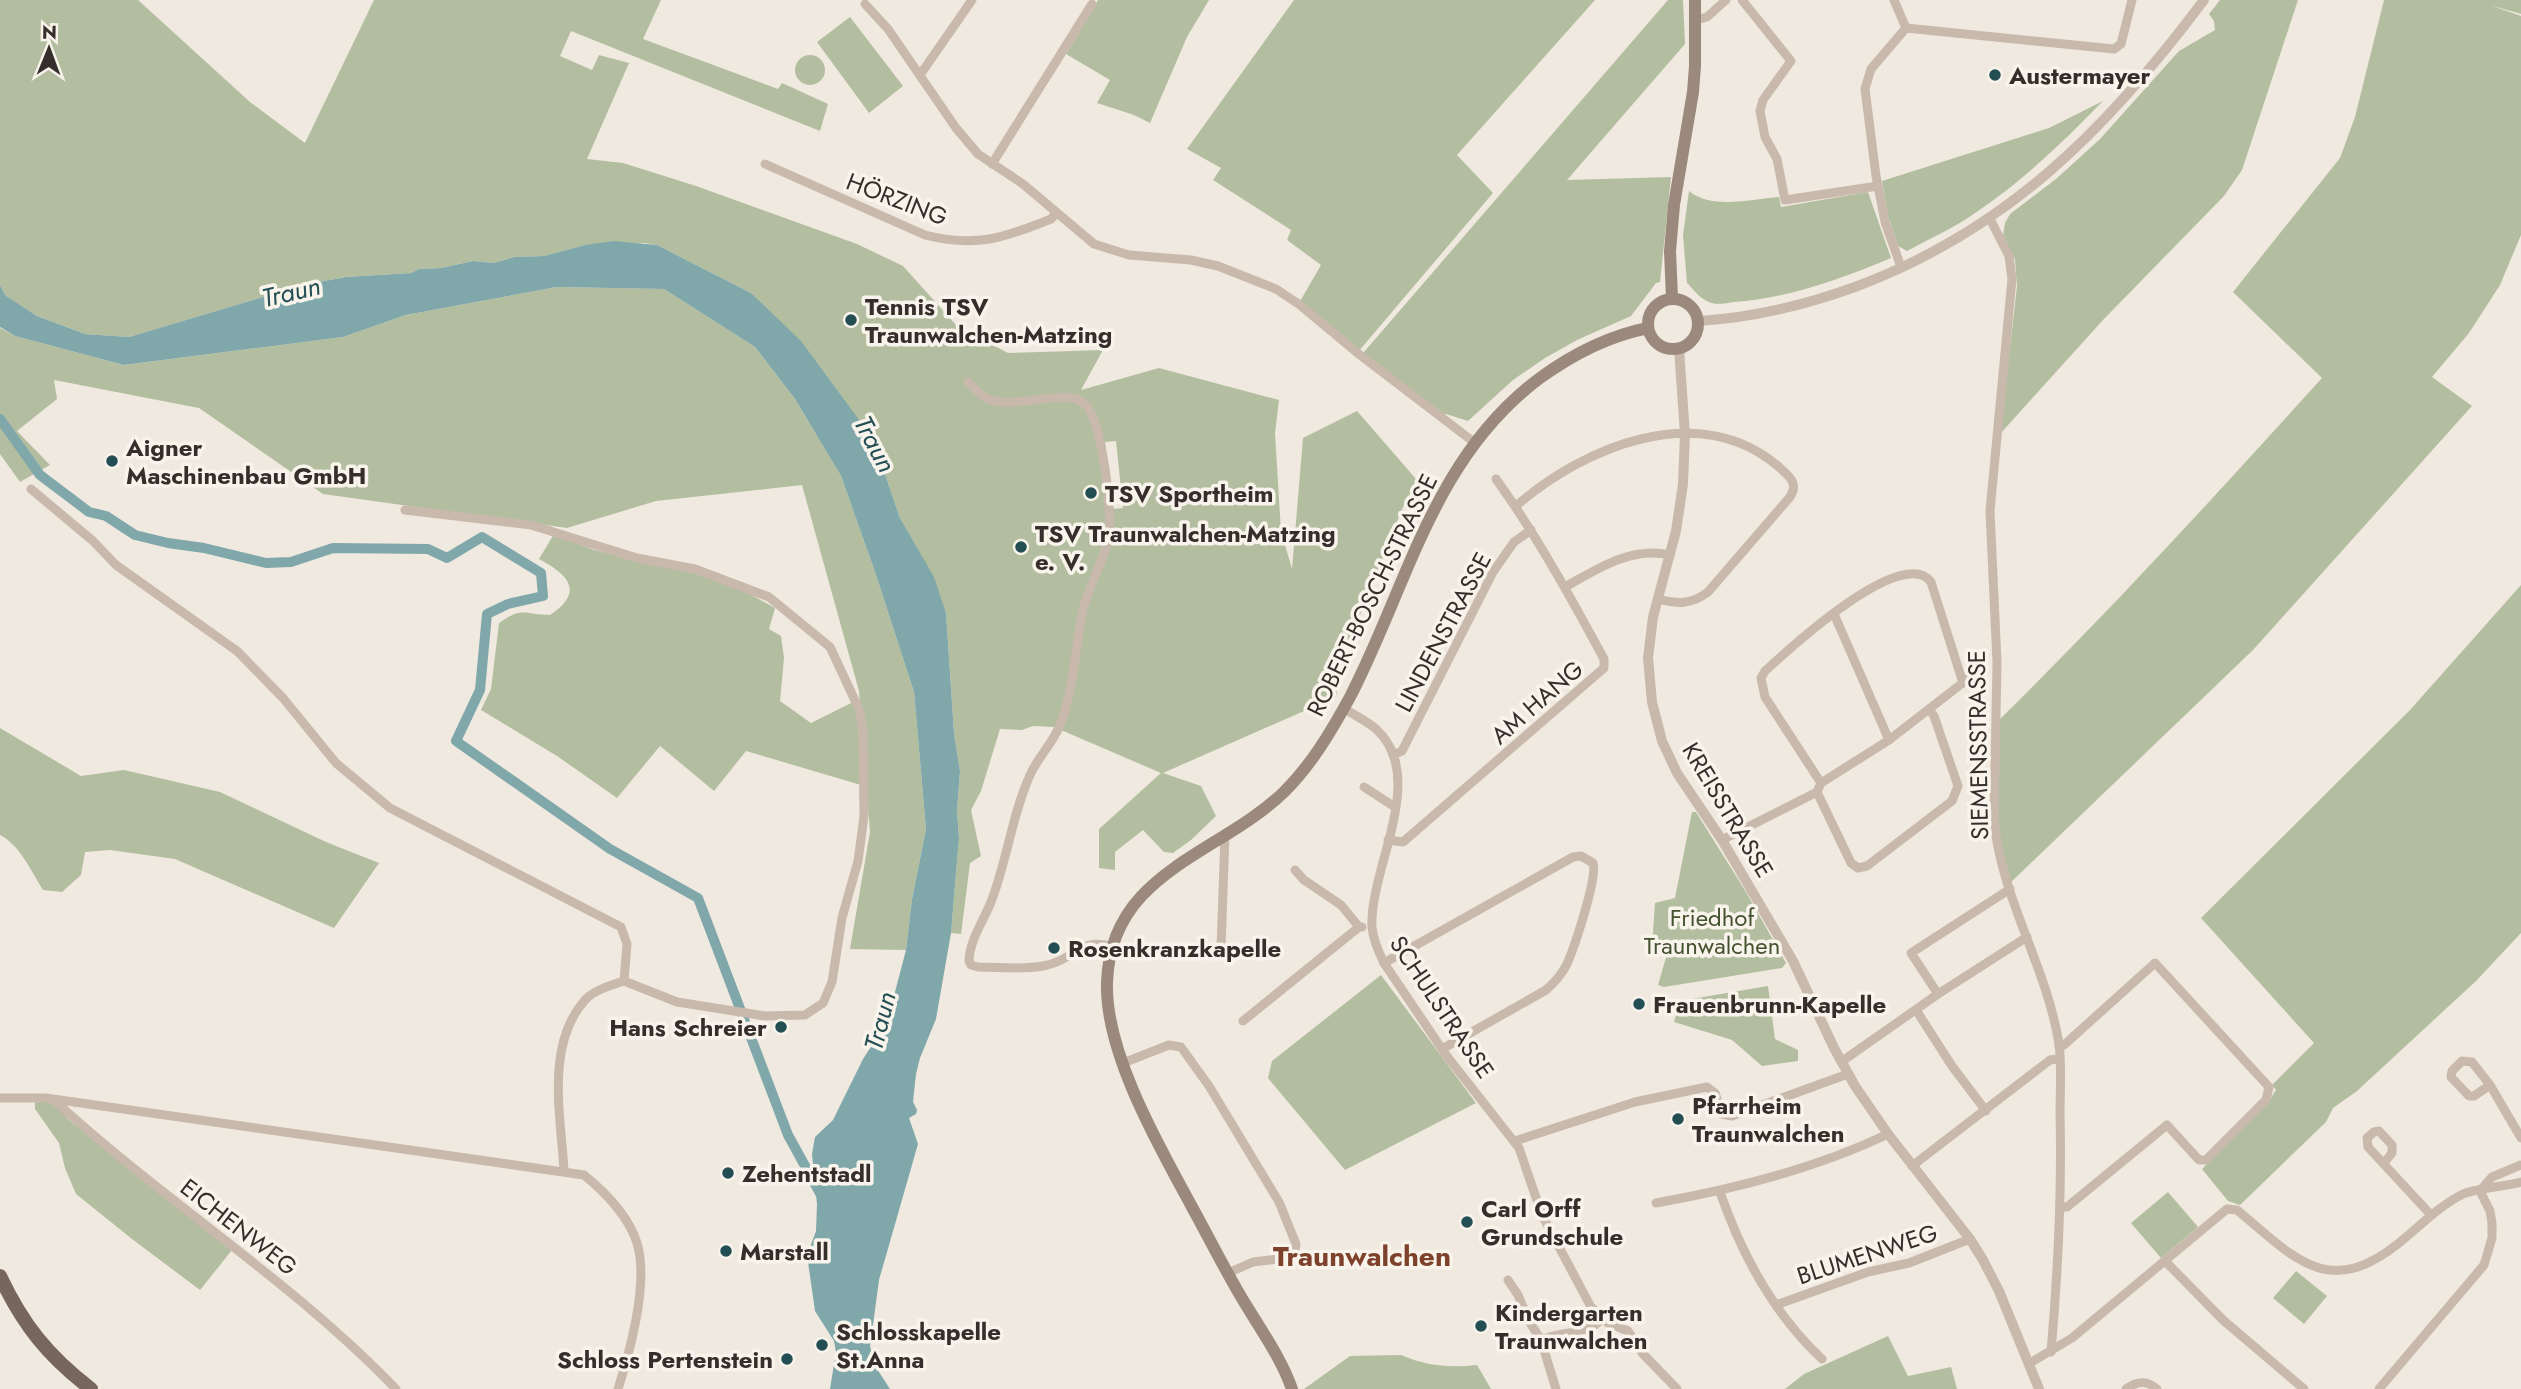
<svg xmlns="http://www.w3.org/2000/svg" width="2521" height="1389" viewBox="0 0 2521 1389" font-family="Jost,sans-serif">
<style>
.green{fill:#b3bea0;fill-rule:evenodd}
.water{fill:#80a8ab}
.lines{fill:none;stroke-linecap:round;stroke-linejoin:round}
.canal{stroke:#80a8ab;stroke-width:10}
.minor{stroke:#c8b9ac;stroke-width:9}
.tertiary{stroke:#c8b9ac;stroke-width:10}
.secondary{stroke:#9b897d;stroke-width:12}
.primary{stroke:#77665d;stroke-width:14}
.poi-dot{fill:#234f54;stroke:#f8f3eb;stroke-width:2.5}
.labels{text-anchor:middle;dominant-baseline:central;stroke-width:7;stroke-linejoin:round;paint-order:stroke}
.poi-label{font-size:24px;font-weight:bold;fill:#362e2a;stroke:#f8f3eb;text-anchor:start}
.street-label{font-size:24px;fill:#362e2a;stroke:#f8f3eb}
.park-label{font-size:24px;fill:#455230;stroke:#f8f3eb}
.water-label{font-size:26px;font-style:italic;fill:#234f54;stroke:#f8f3eb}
.quarter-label{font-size:28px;font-weight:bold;fill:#7e412b;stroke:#f8f3eb}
</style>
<rect width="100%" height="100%" fill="#f0e9df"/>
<g class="green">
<path d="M0,0H138L250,102L305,143L374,0H661L643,39L778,89L782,83L828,104L820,131L571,31L560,56L592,70L599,55L629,63L587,159L623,163L696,186L857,244L903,266L957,326L1008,353L1103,350L1081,390L1159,368L1279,400L1275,433L1281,531L1292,569L1303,438L1357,411L1423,487L1410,494L1402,509L1341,663L1336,697L1163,773L1201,786L1216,816L1191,840L1173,853L1164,852L1143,830L1115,852V870L1099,868V829L1161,773L1054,727L1033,726L1022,730L1000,729L981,791L971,810L981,856L970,863L961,934L951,933L959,838L957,811L960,771L954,733L946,613L922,557L900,518L878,454L868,432L751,293L657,245L644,243L585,245L544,256L514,257L494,263L473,261L441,268L419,269L411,273L346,277L303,285L129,337L85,334L37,316L5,295L0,285ZM1116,441L1123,508L1112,509L1105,442Z"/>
<polygon points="1098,0 1209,0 1187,37 1150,123 1134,115 1097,103 1110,80 1066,54"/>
<polygon points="1294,0 1595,0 1457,155 1493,193 1358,352 1299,303 1321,265 1287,240 1291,230 1213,180 1221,168 1187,149"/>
<polygon points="1668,0 1683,0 1685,44 1567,180 1671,177 1660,282 1656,283 1631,316 1577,340 1545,358 1513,380 1468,421 1446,414 1440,416 1363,356 1364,352"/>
<polygon points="2220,0 2298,0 2242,170 2224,196 2103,320 2000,434 2017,286 2015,260 2003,235 2005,223 2010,214 2056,179 2100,139 2179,51 2215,30 2214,21 2209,14"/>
<path d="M2384,0H2521V14L2490,5L2521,16V235L2500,285L2469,333L2432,377L2472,406L2253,650L2009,884L1998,836L1999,720C2111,610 2217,494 2322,378L2233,292L2340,158L2355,117Z"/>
<polygon points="850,17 903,86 869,113 817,42"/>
<circle cx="810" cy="70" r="15"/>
<path d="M2103,101C2064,141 2024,180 1978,211C1956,227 1931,238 1907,251L1898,246L1888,216L1882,181L2049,128Z"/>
<path d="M1689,191C1712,210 1751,199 1779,197L1781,207L1868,192L1891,258C1841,279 1789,298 1734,302C1727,303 1719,305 1712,303C1702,301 1694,290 1687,283L1683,235Z"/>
<polygon points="557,287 664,289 755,347 795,399 841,476 875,572 914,692 926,829 912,899 906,950 850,949 870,832 859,691 802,485 656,501 567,528 323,494 199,408 54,380 57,399 17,431 50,465 20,482 0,454 0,328 15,336 124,365 343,337 406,315"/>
<path d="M554,534L594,550L695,573L737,587L775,608L769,629L781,636L784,658L780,701L811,723L853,702L858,716L861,785L746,751L714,791L660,746L617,798L557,756L481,710L491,689L499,623C523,606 524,615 550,615C586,591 567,574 539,559Z"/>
<polygon points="2521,585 2521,933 2476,981 2357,1091 2333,1108 2326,1122 2240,1205 2228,1201 2202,1169 2267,1104 2276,1090 2272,1085 2314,1043 2201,918 2410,710"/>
<path d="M0,728L81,776L124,770L220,792L326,842L379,863L334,928L175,859L110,850L85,852L81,875L62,892L43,890C31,871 20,845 0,835Z"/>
<polygon points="1692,812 1696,812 1746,892 1786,963 1782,968 1664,987 1658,985 1667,954 1652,946 1655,903 1675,898"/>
<polygon points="1381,975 1476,1103 1345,1170 1268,1078 1272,1061"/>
<polygon points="1768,986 1775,1039 1798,1050 1798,1061 1762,1066 1732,1040 1674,1022 1680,1001"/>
<polygon points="35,1100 54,1103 69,1120 232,1250 200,1290 132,1239 76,1194 65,1168 59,1143 35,1109"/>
<polygon points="2168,1192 2198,1227 2161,1258 2131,1223"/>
<polygon points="2296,1271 2327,1296 2304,1324 2273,1298"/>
<polygon points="1888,1336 1908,1376 1951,1367 1957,1389 1785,1389 1804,1374"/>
<path d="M1401,1355C1427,1366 1449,1368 1477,1365L1491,1389H1304L1350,1356Z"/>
</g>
<polygon class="water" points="614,241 657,245 751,293 801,341 868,432 878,454 900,518 934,577 946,613 954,733 960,771 957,811 959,838 951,933 936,1019 920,1058 916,1074 913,1102 917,1110 916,1114 909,1118 918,1144 879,1280 870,1347 879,1372 890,1389 830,1389 836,1352 834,1341 815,1311 808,1262 809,1250 816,1231 817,1204 812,1154 815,1137 833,1120 863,1059 882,1030 890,1011 906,950 912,899 926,829 914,692 875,572 841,476 795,399 755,347 664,289 557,287 406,315 343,337 124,365 15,336 0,327 0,285 5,295 37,316 85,334 129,337 303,285 346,277 411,273 419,269 441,268 473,261 494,263 514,257 544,256 585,245"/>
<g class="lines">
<polyline class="canal" points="0,419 40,475 89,512 106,516 135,535 168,543 204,548 266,563 291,562 333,548 428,549 447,558 482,537 541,573 543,596 508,604 487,614 480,690 456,741 610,849 698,898 788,1135 821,1195"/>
<g class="minor">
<polyline points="1742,0 1791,61 1763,100 1760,111 1765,137 1777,159 1785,200 1878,186"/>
<polyline points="1894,0 1906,28 1871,69 1865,89 1876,176 1885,222 1901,267"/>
<polyline points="865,4 888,29 956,128 978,154 1023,184 1094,244 1129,255 1191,260 1218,266 1276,289 1300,305 1360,355 1475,443"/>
<polyline points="1696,20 1707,17 1726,0"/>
<polyline points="1906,28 2114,49 2121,44 2132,0"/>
<polyline points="920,75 972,0"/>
<path d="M765,164L925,235C976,248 1004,238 1051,219L1056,213"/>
<polyline points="992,164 1092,4"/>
<path d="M1990,219L2009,256L2012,279L1990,511L1997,662L1994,820C2001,898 2047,967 2059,1044C2062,1066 2060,1091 2060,1113C2062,1193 2058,1272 2051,1352"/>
<path d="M968,382C974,388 981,396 988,399C1018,411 1067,385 1086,405C1102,422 1114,517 1108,540C1102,564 1089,586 1083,610C1075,647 1074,689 1060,725C1053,743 1038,757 1030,775C1012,815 1007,861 991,902C983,922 970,939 969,961L971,965L978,967C999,967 1022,970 1043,966C1074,961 1079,936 1113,947"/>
<polyline points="31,489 93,541 116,565 237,651 283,698 336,763 390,808 621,927 627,944 624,981"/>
<path d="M1516,506C1584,447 1699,398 1779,467C1789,476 1799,483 1790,497L1708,592C1691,605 1677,604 1658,599"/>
<path d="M405,510L531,525L637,558L695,569L769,597L830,647L859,709L863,731L864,816L858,861L842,918L832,982L823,1003L805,1015L765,1016L677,1002L624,981C612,985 594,990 585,1000C545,1045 561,1116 564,1171"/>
<path d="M1565,587C1597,569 1631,546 1670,555"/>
<polyline points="1834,614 1889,740"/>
<path d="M1343,708C1354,715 1367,721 1376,729C1429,777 1369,869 1372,927C1373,940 1378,951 1384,963L1446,1055L1519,1148L1542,1215L1591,1307L1608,1323L1628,1331L1643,1354L1677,1389"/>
<polyline points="1393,755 1402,751 1493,572 1514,542 1531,530"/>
<path d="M1821,783L1765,697L1761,678L1765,671C1788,650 1902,544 1931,582L1963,683"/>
<polyline points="1364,787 1395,807"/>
<polyline points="1817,792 1851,863 1858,868 1867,866 1952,801 1958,786 1934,716 1929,709"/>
<path d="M1388,840L1403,842L1604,668V659C1571,598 1537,536 1496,479"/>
<polyline points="1722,840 1817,792 1821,783 1889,740 1978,671"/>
<polyline points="1295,870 1304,880 1341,905 1359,927 1362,927"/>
<polyline points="1221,948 1225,835"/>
<path d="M1384,963L1573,857L1581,856L1593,863C1598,877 1574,948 1567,964C1562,974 1554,983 1546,990L1442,1049"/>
<polyline points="1938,994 1911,953 2010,889"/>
<polyline points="1916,1010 1952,1066 1986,1111"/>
<polyline points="1243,1021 1359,927"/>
<polyline points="2059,1046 2064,1045 2155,963 2269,1087 2266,1100 2206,1160 2199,1160 2167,1125 2067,1207 2060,1207"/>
<polyline points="1841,1062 1938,994 2027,937"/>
<polyline points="1123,1063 1169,1045 1181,1047 1209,1086 1279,1202 1296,1244 1294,1257 1253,1262 1228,1273"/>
<polyline points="2490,1085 2474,1096 2469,1096 2451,1077 2452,1071 2462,1061 2472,1062 2490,1085 2521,1138"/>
<path d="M0,1098H46L584,1175C605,1192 629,1217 637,1243C649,1282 630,1351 618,1389"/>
<path d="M55,1101C165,1202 292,1281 396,1389"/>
<polyline points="1515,1141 1635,1102 1707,1087 1715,1093 1722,1114 1732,1116 1848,1074"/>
<polyline points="2384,1163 2392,1153 2392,1145 2379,1131 2374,1132 2367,1138 2368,1147 2431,1215"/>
<polyline points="1912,1166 2050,1060 2059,1059"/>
<path d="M1720,1192C1741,1253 1774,1314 1822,1359"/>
<path d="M1656,1203C1735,1189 1815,1169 1888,1134"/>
<polyline points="2166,1262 2223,1320 2304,1389"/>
<polyline points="1508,1280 1518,1295 1529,1321 1541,1340 1556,1389"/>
<polyline points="1776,1305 1868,1272 1909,1263 1970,1239"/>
<path d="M1541,1340C1561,1331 1588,1335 1602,1319"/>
<path d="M2030,1363L2072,1338L2227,1209L2237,1210C2293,1256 2327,1301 2399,1243C2420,1226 2439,1206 2463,1194C2474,1189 2507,1186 2521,1182"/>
<path d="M2126,1389C2137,1381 2147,1380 2157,1389"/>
<polyline points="2379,1389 2484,1265 2492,1238 2492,1223 2490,1211 2480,1191 2492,1177 2521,1165"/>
</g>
<g class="tertiary">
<path d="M1699,321C1752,318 1805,305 1855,287C2008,230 2108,128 2204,0"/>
<polyline points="1679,349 1685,434 1683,484 1676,531 1653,617 1648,658 1652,702 1662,741 1677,773 1722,840 1793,961 1834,1048 1855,1086 1888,1134 1970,1239 1983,1260 1999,1291 2039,1389"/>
</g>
<g class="secondary">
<polyline points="1672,298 1670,251 1674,205 1693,92 1695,66 1695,0"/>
<circle cx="1673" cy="324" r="25"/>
<path d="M1292,1389C1280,1355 1258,1326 1240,1295C1223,1266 1208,1236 1192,1207C1159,1146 1105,1053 1107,983C1110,871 1220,855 1285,791C1312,764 1332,730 1350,697C1408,585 1433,457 1540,378C1573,354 1608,336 1648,328"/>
</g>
<path class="primary" d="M0,1276C23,1325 48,1356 91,1389"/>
</g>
<g class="poi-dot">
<circle cx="1995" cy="75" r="7"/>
<circle cx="851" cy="320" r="7"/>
<circle cx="112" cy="461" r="7"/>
<circle cx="1091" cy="493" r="7"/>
<circle cx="1021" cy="547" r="7"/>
<circle cx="1054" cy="948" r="7"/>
<circle cx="1639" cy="1004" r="7"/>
<circle cx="781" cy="1027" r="7"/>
<circle cx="1678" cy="1119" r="7"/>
<circle cx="728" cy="1173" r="7"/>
<circle cx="1467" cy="1222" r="7"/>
<circle cx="726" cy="1251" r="7"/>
<circle cx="1481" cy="1326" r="7"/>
<circle cx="822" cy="1345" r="7"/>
<circle cx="787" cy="1359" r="7"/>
</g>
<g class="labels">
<g class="poi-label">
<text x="2009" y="75">Austermayer</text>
<text x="865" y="306">Tennis TSV<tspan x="865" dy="28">Traunwalchen-Matzing</tspan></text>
<text x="126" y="447">Aigner<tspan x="126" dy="28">Maschinenbau GmbH</tspan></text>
<text x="1105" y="493">TSV Sportheim</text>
<text x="1035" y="533">TSV Traunwalchen-Matzing<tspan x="1035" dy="28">e. V.</tspan></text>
<text x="1068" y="948">Rosenkranzkapelle</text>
<text x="1653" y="1004">Frauenbrunn-Kapelle</text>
<text x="767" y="1027" text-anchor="end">Hans Schreier</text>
<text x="1692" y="1105">Pfarrheim<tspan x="1692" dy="28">Traunwalchen</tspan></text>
<text x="742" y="1173">Zehentstadl</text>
<text x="1481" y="1208">Carl Orff<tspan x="1481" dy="28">Grundschule</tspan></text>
<text x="740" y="1251">Marstall</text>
<text x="1495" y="1312">Kindergarten<tspan x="1495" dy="28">Traunwalchen</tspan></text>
<text x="836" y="1331">Schlosskapelle<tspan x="836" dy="28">St.Anna</tspan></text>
<text x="773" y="1359" text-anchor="end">Schloss Pertenstein</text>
</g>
<g class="street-label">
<text transform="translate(897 199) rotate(21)">HÖRZING</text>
<text transform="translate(1372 595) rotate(-64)">ROBERT-BOSCH-STRASSE</text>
<text transform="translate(1443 632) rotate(-62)">LINDENSTRASSE</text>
<text transform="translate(1537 702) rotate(-41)">AM HANG</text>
<text transform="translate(1978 745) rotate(-91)">SIEMENSSTRASSE</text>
<text transform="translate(1728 810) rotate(59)">KREISSTRASSE</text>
<text transform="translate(1442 1007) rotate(56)">SCHULSTRASSE</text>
<text transform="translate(239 1227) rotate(38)">EICHENWEG</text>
<text transform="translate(1867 1254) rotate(-18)">BLUMENWEG</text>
</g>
<g class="park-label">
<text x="1712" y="917">Friedhof<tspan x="1712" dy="28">Traunwalchen</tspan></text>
</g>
<g class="water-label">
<text transform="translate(291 292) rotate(-13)">Traun</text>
<text transform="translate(875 444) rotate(62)">Traun</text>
<text transform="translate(880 1021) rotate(-76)">Traun</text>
</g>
<g class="quarter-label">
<text x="1362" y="1256">Traunwalchen</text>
</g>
</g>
<g transform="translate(49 49) rotate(1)" stroke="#f8f3eb" stroke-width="5" paint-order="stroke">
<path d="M0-5L12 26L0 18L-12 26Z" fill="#362e2a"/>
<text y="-10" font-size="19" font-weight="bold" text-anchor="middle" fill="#362e2a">N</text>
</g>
</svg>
